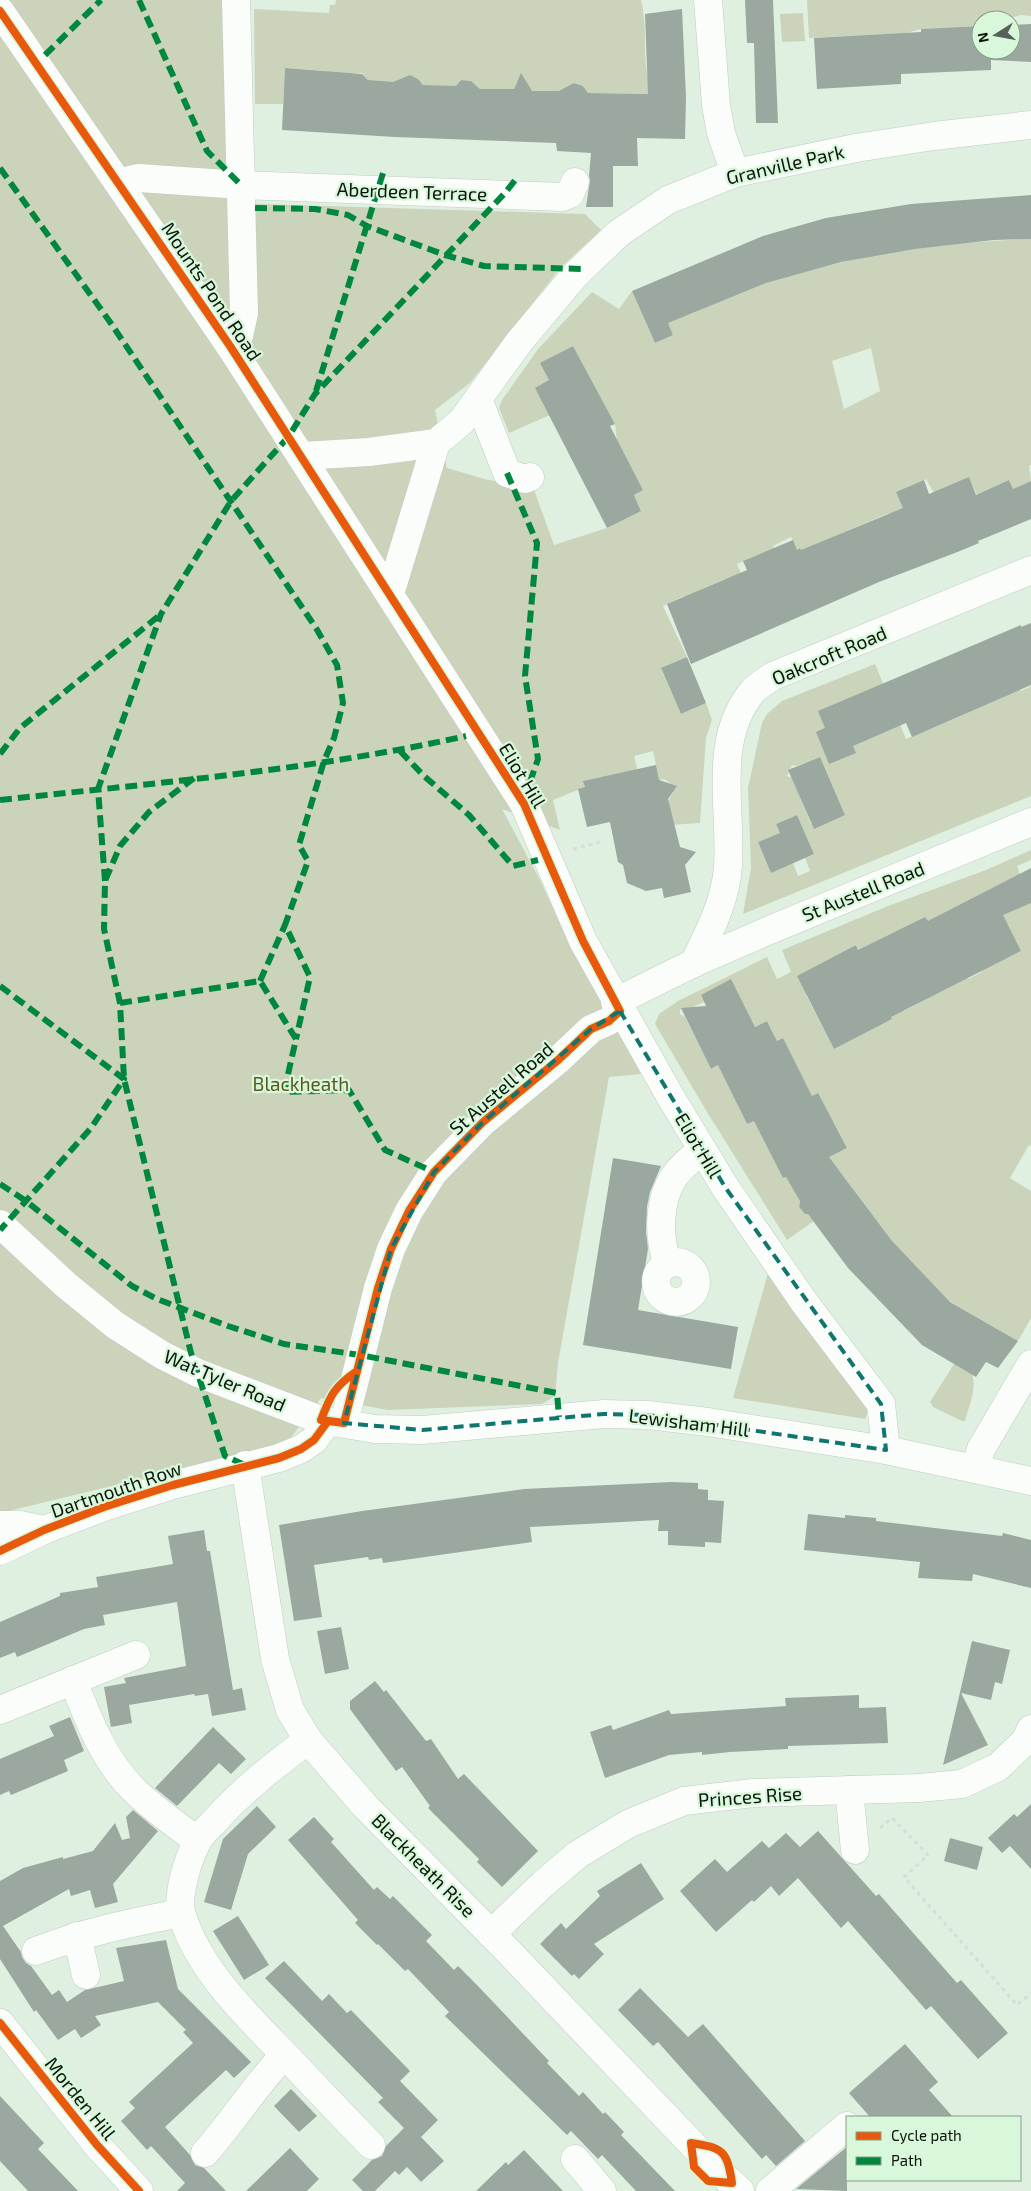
<svg xmlns="http://www.w3.org/2000/svg" width="1031" height="2191" viewBox="0 0 1031 2191" font-family="'Exo 2',sans-serif">
<style>
.green{fill:#ccd3bb;fill-rule:evenodd}
.building{fill:#9aa89f}
.lines{fill:none;stroke-linecap:round;stroke-linejoin:round}
.minor-casing{stroke:#bfccc0;stroke-width:29}
.path{stroke:#d7ddd8;stroke-width:3;stroke-dasharray:4 4;stroke-linecap:butt}
.minor{stroke:#fafdfa;stroke-width:28}
.quiet{stroke:#00873e;stroke-width:6;stroke-dasharray:12 6;stroke-linecap:butt}
.cycleway-casing{stroke:#d8f7db;stroke-width:11}
.cycleway{stroke:#e8590c;stroke-width:8}
.marked{fill:none;stroke:#0f766e;stroke-width:4;stroke-dasharray:10 6;stroke-linejoin:round}
.labels{text-anchor:middle;dominant-baseline:central;stroke-width:4.5;stroke-linejoin:round;paint-order:stroke}
.street-label{font-size:19px;fill:#0b150c;stroke:#d8f7db}
.park-label{font-size:19px;fill:#5a5920;stroke:#d8f7db}
</style>
<rect width="100%" height="100%" fill="#dff0e1"/>
<g class="green">
<path d="M0,0H222L227,158L230,203L585,214L601,230L561,267L470,383L435,410L447,468L488,480L532,484L554,545L607,528L641,510L634,495L643,490L617,441L615,424L573,346L541,363L549,380L550,415L509,433L499,408L502,400L538,349L592,292L619,309L632,291L655,343L673,335L663,312L686,302L691,314C791,263 921,243 1031,239V465L1029,466L1031,481L1013,489L1009,480L977,495L969,478L942,507L926,479L897,492L909,523L896,528L889,513L835,536L841,553L808,567L800,548L797,550L791,537L773,546L787,575L757,555L737,564L749,591L725,579L702,589L691,615L684,596L663,606L687,657L661,669L681,714L706,703L712,720L706,738L700,823L671,825L668,801L673,792L670,783L664,779L659,780L653,751L634,756L640,780L601,777L584,781L585,787L553,800L560,830L502,809L541,882L572,950L641,1074L609,1077L558,1363L555,1396L542,1404L388,1410L321,1398L286,1444L0,1513ZM871,348L880,391L844,409L832,361Z"/>
<path d="M336,0H641C649,31 640,65 653,94L588,93L583,86L575,83L566,92L532,91L517,81L514,89H480L471,81L461,80L456,87L423,85L418,79L410,75L399,85L368,80L362,73H353L347,79L326,78V71L285,68L283,104H255L254,9L329,13L330,5H335Z"/>
<polygon points="807,0 1031,0 1031,16 1021,15 1002,20 981,20 981,26 921,29 906,33 809,38"/>
<polygon points="803,13 805,41 782,42 780,14"/>
<path d="M875,664L906,739L961,716L1017,682L1021,691L1031,686V796L743,914L751,868L748,788L762,723L767,714L782,701ZM820,757L845,815L827,818L811,824L792,778L787,776L792,765L796,766ZM797,815L814,854L805,858L810,871L798,876L793,863L771,872L758,842L780,833L776,824Z"/>
<path d="M1031,850V860L1017,866L1031,903V1146L1029,1145L1010,1178L1031,1191V1318L1018,1341L947,1300L894,1244L839,1170L798,1198L800,1201L799,1207L805,1214H809L814,1221L787,1240L707,1112L655,1024L659,1014L678,1001L767,957L777,979L791,972L782,950L888,906L986,870ZM925,917L934,934L911,988L919,1003L904,1011L880,962L874,943L892,933L896,939L906,927ZM936,917L1021,951L1007,958L974,956L982,972L968,979ZM856,945L892,1019L880,1025L869,1004L842,1018L853,1039L834,1049L806,995L812,992L837,955ZM731,980L750,1029L767,1021L775,1036L711,1069L685,1017L680,1014V1010L683,1008L689,1009L704,1002L701,995ZM783,1038L790,1053L788,1085L803,1078L810,1092L747,1124L737,1104L743,1100L720,1070ZM833,1121L847,1148L783,1178L773,1158L818,1128Z"/>
<polygon points="768,1273 815,1340 866,1399 869,1409 865,1419 733,1398"/>
<path d="M954,1364L972,1374C977,1391 969,1405 965,1421H962L933,1407L930,1402Z"/>
</g>
<g class="building">
<polygon points="745,0 773,0 778,123 756,123 754,43 747,43"/>
<polygon points="682,9 686,97 685,139 637,138 638,166 613,166 613,207 586,207 590,180 589,176 591,153 557,151 556,143 395,137 282,130 285,68 362,74 368,80 393,82 410,75 418,79 423,85 456,86 461,80 471,81 480,89 514,89 521,73 532,91 559,91 574,83 583,86 588,93 648,94 645,14"/>
<polygon points="1031,24 1031,62 991,60 991,70 901,74 901,84 817,89 814,38 921,32 921,29 981,26 981,50 1011,50 1011,25"/>
<polygon points="1031,195 1031,239 994,240 915,249 841,262 766,283 668,323 673,335 655,343 632,291 763,236 826,218 911,204"/>
<polygon points="573,346 615,424 610,426 643,490 634,495 641,511 607,528 535,388 549,380 540,363"/>
<polygon points="969,477 976,495 1009,480 1013,489 1031,481 1031,519 978,541 979,543 960,551 879,582 691,664 667,604 747,570 743,561 793,540 797,550 800,548 801,550 903,508 896,492 924,480 929,494"/>
<polygon points="1031,623 1031,685 912,737 906,723 853,746 856,753 829,764 816,732 825,728 818,711 1021,625 1021,627"/>
<polygon points="687,657 706,703 681,714 661,668"/>
<polygon points="820,757 845,815 814,829 788,770"/>
<polygon points="656,765 659,780 677,786 668,799 680,847 696,852 685,865 691,892 664,898 662,888 646,891 627,883 623,865 618,862 610,822 587,827 578,789 585,787 583,781"/>
<polygon points="797,815 814,854 771,873 758,842 780,833 776,824"/>
<polygon points="1031,868 1031,903 1003,915 1021,951 891,1017 892,1019 834,1049 797,976 856,945 858,950 925,917 928,921"/>
<polygon points="731,979 755,1027 767,1021 777,1041 783,1038 812,1096 818,1093 847,1148 829,1157 892,1241 950,1302 1018,1341 998,1368 986,1362 976,1377 922,1345 848,1268 808,1214 805,1214 799,1207 800,1201 786,1177 783,1178 754,1121 747,1124 718,1065 711,1069 681,1008 706,1006 701,995"/>
<polygon points="613,1158 661,1166 650,1192 647,1207 646,1232 648,1249 638,1310 738,1327 731,1369 583,1345"/>
<polygon points="671,1482 698,1483 698,1489 708,1490 708,1500 724,1501 721,1543 705,1542 705,1547 668,1545 668,1531 658,1531 659,1520 530,1527 532,1542 383,1563 382,1558 369,1560 368,1557 314,1565 322,1617 294,1621 279,1525 362,1511 524,1489"/>
<polygon points="808,1514 845,1518 845,1515 876,1518 876,1521 1002,1536 1003,1533 1031,1540 1031,1588 973,1574 972,1581 918,1578 920,1562 804,1550"/>
<polygon points="204,1530 207,1551 210,1551 233,1690 242,1688 246,1710 212,1716 208,1694 195,1696 194,1694 129,1705 132,1723 111,1727 104,1687 126,1683 124,1678 186,1666 177,1602 103,1615 105,1625 84,1629 17,1657 15,1652 0,1658 0,1622 60,1596 60,1593 98,1587 96,1577 173,1564 168,1536"/>
<polygon points="341,1627 349,1669 325,1674 317,1631"/>
<polygon points="972,1641 1010,1650 1002,1684 995,1682 991,1700 961,1693 988,1745 943,1765"/>
<polygon points="375,1681 384,1692 386,1690 426,1741 431,1739 458,1779 464,1774 538,1851 502,1887 477,1862 479,1859 428,1808 430,1806 402,1767 396,1771 350,1709 350,1701"/>
<polygon points="859,1695 859,1708 886,1707 888,1743 788,1746 788,1749 730,1752 702,1755 702,1752 669,1755 605,1778 590,1732 611,1725 613,1730 669,1710 671,1714 786,1706 785,1698"/>
<polygon points="70,1717 84,1751 64,1760 68,1771 11,1795 9,1791 0,1795 0,1759 54,1736 49,1726"/>
<polygon points="213,1727 246,1759 231,1774 219,1763 177,1806 155,1788"/>
<polygon points="1031,1804 1031,1869 1010,1846 1002,1853 988,1838 1014,1814 1017,1817"/>
<polygon points="257,1806 276,1827 248,1854 231,1910 204,1902 223,1839"/>
<polygon points="133,1810 158,1831 113,1884 118,1902 95,1908 90,1890 71,1896 69,1889 3,1926 21,1952 22,1957 26,1963 31,1966 52,1995 59,1990 67,2002 85,1990 124,1981 116,1948 166,1940 178,1989 251,2062 234,2078 226,2070 165,2127 190,2155 195,2165 204,2168 226,2191 177,2191 185,2183 151,2146 147,2150 121,2121 135,2108 129,2102 193,2043 183,2032 186,2030 158,2002 95,2016 101,2025 81,2038 75,2029 58,2040 36,2010 34,2012 0,1959 0,1881 23,1868 63,1857 63,1859 93,1851 115,1823 122,1840 130,1838 126,1817"/>
<polygon points="314,1817 334,1839 331,1842 374,1890 377,1887 390,1899 393,1896 432,1935 426,1941 454,1970 458,1966 477,1985 549,2061 547,2063 579,2096 583,2092 603,2114 605,2112 624,2132 621,2135 675,2191 636,2191 602,2155 598,2159 571,2131 567,2135 445,2016 449,2012 408,1969 405,1971 378,1944 377,1945 355,1923 358,1920 288,1840"/>
<polygon points="818,1831 876,1896 879,1894 957,1983 961,1980 1008,2033 978,2059 931,2006 926,2010 848,1921 841,1928 798,1878 779,1896 771,1886 754,1902 752,1900 716,1932 680,1891 715,1859 727,1872 762,1841 769,1848 786,1833 800,1847"/>
<polygon points="950,1838 983,1847 977,1870 944,1861"/>
<polygon points="641,1863 664,1899 594,1944 604,1954 579,1979 574,1974 572,1976 540,1944 561,1923 566,1929 600,1896 597,1891"/>
<polygon points="238,1916 269,1965 244,1980 213,1931"/>
<polygon points="284,1961 322,2001 329,1994 347,2013 351,2010 410,2071 400,2081 438,2120 421,2137 444,2161 421,2182 407,2167 399,2175 395,2171 375,2191 363,2191 352,2180 372,2160 382,2156 386,2146 404,2128 378,2102 383,2098 265,1978"/>
<polygon points="640,1988 688,2037 703,2024 805,2141 776,2166 766,2155 762,2159 658,2042 653,2046 618,2010"/>
<polygon points="905,2044 938,2082 929,2090 953,2117 870,2117 849,2093"/>
<polygon points="291,2089 317,2116 299,2132 274,2106"/>
<polygon points="0,2096 44,2143 38,2149 78,2191 28,2191 0,2161"/>
<polygon points="847,2147 847,2191 796,2189 837,2155"/>
<polygon points="290,2148 319,2179 307,2191 246,2191"/>
<polygon points="524,2150 563,2191 476,2191 506,2162 508,2165"/>
</g>
<g class="lines">
<g class="minor-casing">
<g id="minor">
<polyline points="708,0 716,105 721,133 735,173"/>
<polyline points="0,11 230,346 524,804 583,941 670,1096 725,1187 804,1302 881,1404 886,1450"/>
<polyline points="120,185 130,180 139,178 241,185 563,197 570,194 575,182"/>
<polyline points="230,346 239,336 244,313 236,0"/>
<polyline points="478,399 507,473 525,479 530,477"/>
<polyline points="302,456 369,452 436,443 462,421 519,342 576,274 619,233 668,200 735,173 856,148 934,136 1031,125"/>
<polyline points="390,594 436,443"/>
<path d="M694,963C709,933 726,900 728,866C732,809 712,741 752,692C757,686 766,681 773,676L1031,570"/>
<polyline points="615,1002 694,963 765,932 1031,822"/>
<polyline points="0,1224 66,1285 115,1325 162,1355 198,1373 321,1420 375,1429 422,1430 604,1414 648,1415 708,1422 886,1450 1031,1481"/>
<circle cx="676" cy="1282" r="20"/>
<path d="M668,1264C658,1238 658,1201 674,1177C681,1166 692,1158 702,1150"/>
<polyline points="344,1423 378,1288 391,1249 409,1211 434,1172 483,1122 557,1061 591,1029 609,1021 620,1011"/>
<polyline points="245,1465 275,1659 290,1710 308,1740 365,1806 509,1952 711,2164 740,2191"/>
<polyline points="975,1469 981,1449 1031,1364"/>
<polyline points="0,1525 20,1525 44,1530"/>
<polyline points="0,1551 44,1530 104,1507 173,1485 279,1458 301,1449 314,1440 328,1421"/>
<path d="M73,1680C88,1719 104,1761 134,1790C153,1809 176,1824 197,1841"/>
<polyline points="0,1710 136,1655"/>
<path d="M308,1740C275,1765 241,1791 214,1822C208,1828 200,1835 197,1842C188,1859 176,1897 182,1915C198,1969 249,2018 287,2057C315,2087 343,2116 371,2145"/>
<polyline points="849,1790 855,1850"/>
<polyline points="491,1934 543,1884 577,1855 628,1824 684,1801 753,1793 919,1788 962,1784 998,1767 1025,1741 1031,1729"/>
<polyline points="77,1936 86,1975"/>
<path d="M36,1951C86,1932 129,1923 181,1913"/>
<polyline points="0,2023 97,2145 139,2191"/>
<path d="M205,2153C233,2121 255,2086 284,2055"/>
<polyline points="575,2159 602,2191"/>
<polyline points="770,2191 847,2126"/>
</g>
</g>
<g class="path">
<polyline points="573,849 604,841"/>
<polyline points="880,1828 892,1818 928,1855 904,1877 1017,2005 1031,1993"/>
</g>
<use href="#minor" class="minor"/>
<g class="quiet">
<polyline points="139,0 207,151 241,185"/>
<polyline points="45,55 101,0"/>
<polyline points="0,168 110,322 316,628 337,665 343,703 334,738 324,761 299,845 308,861 285,925 310,977 296,1039"/>
<polyline points="255,208 315,209 348,215 367,226 445,255 484,266 582,269"/>
<polyline points="316,391 383,173"/>
<polyline points="507,473 537,543 525,676 538,759 529,785"/>
<polyline points="400,751 424,776 469,815 513,866 538,860"/>
<polyline points="0,754 20,728 160,615"/>
<polyline points="194,778 149,812 120,846 105,881 104,929 120,1003 124,1079 191,1353 225,1456 245,1465"/>
<path d="M0,800C155,783 314,770 466,736"/>
<polyline points="105,881 98,789 161,614 231,501 289,436 315,394 504,194 517,178"/>
<polyline points="260,981 285,925"/>
<polyline points="0,986 124,1079 91,1128 0,1230"/>
<polyline points="120,1003 260,981 296,1039 284,1092 349,1090 385,1150 434,1172"/>
<polyline points="0,1184 26,1201 132,1286 157,1299 228,1326 284,1344 360,1355 557,1393 559,1417"/>
</g>
<g class="cycleway-casing">
<g id="cycleway">
<path d="M0,11L230,346L524,804L583,941L620,1011L609,1021L591,1029L557,1061L483,1122L434,1172L409,1211L391,1249L378,1288L344,1423L321,1420C331,1394 334,1387 357,1371"/>
<polyline points="0,1551 44,1530 104,1507 173,1485 279,1458 301,1449 314,1440 328,1421"/>
<polyline points="0,2023 97,2145 139,2191"/>
<path d="M691,2143C723,2148 727,2150 732,2183L708,2181L694,2167Z"/>
</g>
</g>
<use href="#cycleway" class="cycleway"/>
</g>
<path class="marked" d="M620,1011L725,1187L881,1404L886,1450L648,1415L604,1414L422,1430L344,1423L391,1249L434,1172L483,1122L591,1029Z"/>
<g class="labels">
<g class="street-label">
<text transform="translate(785 164) rotate(-13)">Granville Park</text>
<text transform="translate(412 191) rotate(2)">Aberdeen Terrace</text>
<text transform="translate(212 291) rotate(56)">Mounts Pond Road</text>
<text transform="translate(829 655) rotate(-23)">Oakcroft Road</text>
<text transform="translate(523 775) rotate(59)">Eliot Hill</text>
<text transform="translate(863 891) rotate(-22)">St Austell Road</text>
<text transform="translate(501 1088) rotate(-41)">St Austell Road</text>
<text transform="translate(699 1145) rotate(59)">Eliot Hill</text>
<text transform="translate(225 1380) rotate(23)">Wat Tyler Road</text>
<text transform="translate(689 1422) rotate(7)">Lewisham Hill</text>
<text transform="translate(116 1489) rotate(-19)">Dartmouth Row</text>
<text transform="translate(750 1796) rotate(-4)">Princes Rise</text>
<text transform="translate(424 1865) rotate(45)">Blackheath Rise</text>
<text transform="translate(81 2098) rotate(51)">Morden Hill</text>
</g>
<g class="park-label">
<text x="301" y="1083">Blackheath</text>
</g>
</g>
<rect x="846" y="2116" width="175" height="65" fill="#d8f7db" stroke="#869d88"/>
<rect x="856" y="2132" width="25" height="8" fill="#e8590c" stroke="#869d88"/>
<text x="891" y="2141" font-size="15" fill="#0b150c">Cycle path</text>
<rect x="856" y="2157" width="25" height="8" fill="#00873e" stroke="#869d88"/>
<text x="891" y="2166" font-size="15" fill="#0b150c">Path</text>
<g transform="translate(996 35) rotate(259)"><circle r="24" fill="#d8f7db" stroke="#869d88"/>
<path d="M0-4L9 19L0 12L-9 19Z" fill="#556257"/>
<text y="-8" font-size="14" font-weight="bold" text-anchor="middle" fill="#0b150c">N</text>
</g>
</svg>
